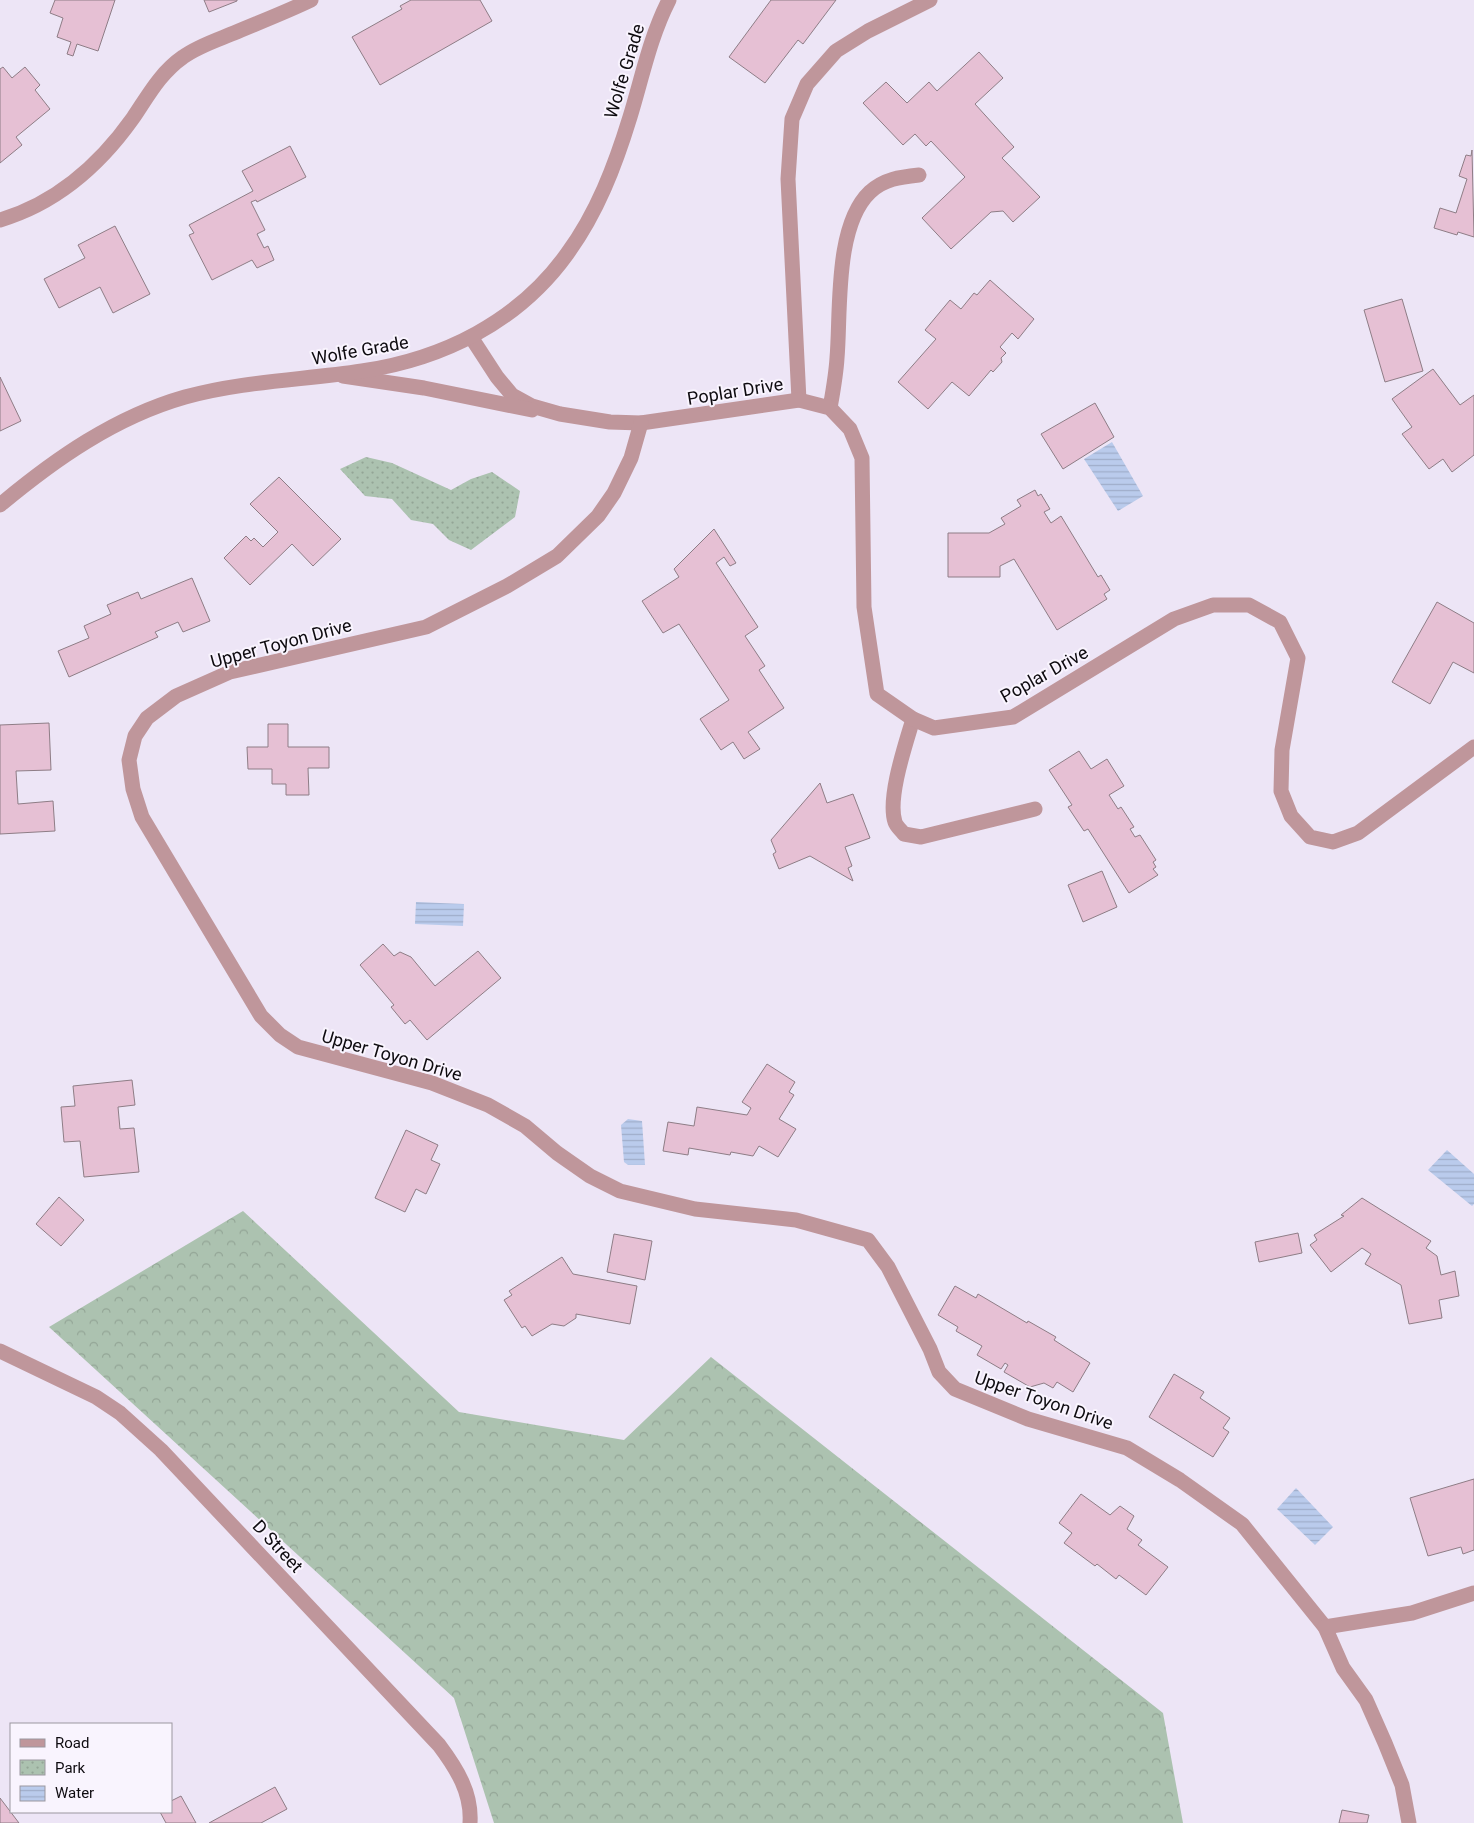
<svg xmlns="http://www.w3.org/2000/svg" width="1474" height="1823" viewBox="0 0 1474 1823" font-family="Roboto,sans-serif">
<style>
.forest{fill:url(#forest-crowns)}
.park{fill:url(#park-dots)}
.water{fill:url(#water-rules)}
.building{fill:#e6c0d4;stroke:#8e7d86}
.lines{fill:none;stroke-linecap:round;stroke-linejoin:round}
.service{stroke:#bf969b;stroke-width:15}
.minor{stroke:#bf969b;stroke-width:15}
.tertiary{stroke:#bf969b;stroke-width:15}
.labels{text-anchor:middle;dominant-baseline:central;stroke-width:4;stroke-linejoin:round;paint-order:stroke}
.street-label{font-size:18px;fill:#0e0b10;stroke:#f9f4fe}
</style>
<defs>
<pattern id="forest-crowns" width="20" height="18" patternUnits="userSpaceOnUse" patternTransform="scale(1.25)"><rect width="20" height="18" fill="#acc2b0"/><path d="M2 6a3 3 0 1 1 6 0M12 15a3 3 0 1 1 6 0" fill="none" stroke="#93a596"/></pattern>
<pattern id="park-dots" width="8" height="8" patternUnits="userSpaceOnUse" patternTransform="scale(1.25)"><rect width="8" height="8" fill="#acc2b0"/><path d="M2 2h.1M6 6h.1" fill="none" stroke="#93a596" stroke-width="1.8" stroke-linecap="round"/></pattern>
<pattern id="water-rules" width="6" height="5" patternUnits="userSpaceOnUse" patternTransform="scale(1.25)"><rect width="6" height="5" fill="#bacbec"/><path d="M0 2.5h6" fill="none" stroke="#9fadc9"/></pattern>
</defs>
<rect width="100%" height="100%" fill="#ede5f6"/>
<polygon class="forest" points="243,1211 459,1412 624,1440 711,1357 1163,1713 1183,1823 494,1823 454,1698 49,1327"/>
<polygon class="park" points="366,457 392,463 451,490 471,479 492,472 520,491 515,517 471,550 449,540 433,524 411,520 392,499 365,496 340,469"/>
<g class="water">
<polygon points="1112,442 1143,496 1118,511 1084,459"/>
<polygon points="416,902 464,904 463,926 415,924"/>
<polygon points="628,1119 642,1121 645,1165 628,1165 624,1162 621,1125"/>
<polygon points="1447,1150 1474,1174 1474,1204 1472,1206 1428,1170"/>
<polygon points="1296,1488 1333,1527 1315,1545 1277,1509"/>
</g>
<g class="building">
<polygon points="55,0 115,0 98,51 77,44 73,56 67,54 71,42 57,37 63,18 50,13"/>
<polygon points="204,0 237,0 237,1 209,12"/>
<polygon points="411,0 480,0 492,21 380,85 352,37 402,9 400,6"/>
<polygon points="771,0 836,0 803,44 798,40 765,83 729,57"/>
<polygon points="979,52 1003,78 975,104 1014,147 1002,158 1040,197 1013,222 1003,211 991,212 951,249 922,218 965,177 931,141 926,146 915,134 903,145 863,103 886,82 907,103 929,82 937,91"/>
<polygon points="3,67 12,78 25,67 40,85 35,90 50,109 16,137 22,145 0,163 0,69"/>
<polygon points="290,146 306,177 257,202 256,200 251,202 265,230 257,234 264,248 268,246 274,260 257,268 252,260 212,280 189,235 194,233 189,225 253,191 242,171"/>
<polygon points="1472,150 1474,237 1458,232 1457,235 1434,228 1440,208 1456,213 1467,179 1459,176 1466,155 1471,156"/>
<polygon points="115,226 150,294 113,313 100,287 59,308 44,279 85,258 78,245"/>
<polygon points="990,280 1034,319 1018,339 1012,333 1000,347 1006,353 1001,358 1002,362 993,372 991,370 969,396 952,382 928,409 898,382 936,339 925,330 950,300 961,309 974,293 977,295"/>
<polygon points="1402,299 1423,371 1385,382 1364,310"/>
<polygon points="1433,369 1460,405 1474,395 1474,455 1452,472 1443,459 1429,469 1402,434 1412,427 1392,399"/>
<polygon points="0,377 21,421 0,431"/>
<polygon points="1095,403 1114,437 1063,469 1041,434"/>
<polygon points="279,477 341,539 313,566 292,544 250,585 224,558 246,536 251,541 254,538 263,547 278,532 250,504"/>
<polygon points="1035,490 1038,496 1041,494 1050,509 1044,512 1051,523 1061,516 1098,577 1101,575 1110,590 1104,594 1107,599 1057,630 1014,559 1000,566 1000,577 948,577 948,533 989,533 1005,524 1001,518 1021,506 1017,500"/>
<polygon points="714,529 736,563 730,566 724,557 716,563 758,627 745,636 765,666 759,670 784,708 748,732 760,749 744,759 733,742 721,750 700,719 729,700 679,624 663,633 642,601 679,577 674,569"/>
<polygon points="192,578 210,621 183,632 178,622 155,632 158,637 69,677 58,651 89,638 84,626 111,614 107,605 138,592 141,599"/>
<polygon points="1437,602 1474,623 1474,673 1453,662 1430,704 1392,682"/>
<polygon points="49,723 51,770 16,771 18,804 53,801 55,831 0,834 0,725"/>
<polygon points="268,724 288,724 288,747 329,747 329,768 308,768 309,795 286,795 286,784 272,784 272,769 248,769 247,747 268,747"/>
<polygon points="1079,751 1091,769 1107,759 1124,786 1109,795 1118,809 1121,807 1134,827 1130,829 1135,837 1140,835 1156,860 1153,862 1156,867 1153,869 1158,875 1129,893 1088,829 1084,831 1068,807 1072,805 1049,770"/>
<polygon points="820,783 827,803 853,794 870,838 845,847 852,866 848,868 853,881 810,856 779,869 773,854 776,852 771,840"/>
<polygon points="1102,871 1117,907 1083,922 1068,885"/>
<polygon points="383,944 394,956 400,952 411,957 435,986 478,951 501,978 427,1040 410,1020 405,1024 391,1007 394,1005 360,965"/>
<polygon points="767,1064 795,1082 789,1092 794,1095 779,1119 796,1129 778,1157 759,1146 753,1156 731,1152 730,1155 689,1148 688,1155 663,1151 668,1122 694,1126 697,1107 747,1115 751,1108 742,1102"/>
<polygon points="132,1080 135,1105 118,1107 120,1129 134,1128 139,1172 84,1177 80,1141 64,1142 61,1107 75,1106 73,1086"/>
<polygon points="406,1130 438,1145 431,1160 440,1164 426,1194 416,1189 405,1212 375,1198"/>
<polygon points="59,1197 84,1220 61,1246 36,1224"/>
<polygon points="1362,1198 1431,1241 1426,1248 1437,1256 1441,1275 1455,1271 1459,1296 1439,1300 1442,1318 1409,1324 1401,1285 1365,1264 1371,1254 1362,1248 1331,1272 1310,1245 1317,1240 1314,1235 1344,1216 1341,1215"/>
<polygon points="1298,1233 1302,1253 1259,1262 1255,1242"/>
<polygon points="614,1234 652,1241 645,1280 607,1272"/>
<polygon points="562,1257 573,1274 637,1286 630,1324 576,1314 576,1318 564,1326 552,1324 532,1336 525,1326 522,1328 504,1300 512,1295 509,1291"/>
<polygon points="955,1286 976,1298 978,1294 1027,1323 1028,1321 1056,1337 1054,1340 1090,1363 1073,1392 1057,1382 1053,1388 1044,1383 1030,1387 1004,1372 1008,1365 1005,1363 1001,1369 977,1355 982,1346 956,1331 958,1327 938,1315"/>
<polygon points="1174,1374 1204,1392 1200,1398 1230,1418 1223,1428 1229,1432 1213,1457 1149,1417"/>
<polygon points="1474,1479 1474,1550 1463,1554 1461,1547 1428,1556 1410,1498"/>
<polygon points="1081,1494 1110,1515 1120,1506 1134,1516 1127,1529 1142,1540 1138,1545 1168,1567 1146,1595 1119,1575 1116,1579 1097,1564 1095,1566 1064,1543 1072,1533 1059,1523"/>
<polygon points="275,1787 287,1809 261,1823 209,1823"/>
<polygon points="181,1796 196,1823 166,1823 160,1812 171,1812 171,1801"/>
<polygon points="0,1798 19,1823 0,1823"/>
<polygon points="1342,1810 1369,1815 1367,1823 1339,1823"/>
</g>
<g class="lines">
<g class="service">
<polyline points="799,400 788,179 792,119 807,84 836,51 868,31 930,0"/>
<path d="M830,408C833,391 836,375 837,358C841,313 834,226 870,192C884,179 900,177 919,175"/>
<path d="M913,719C906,743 887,798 895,822C896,826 901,830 904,834L921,837L1035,809"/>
</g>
<g class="minor">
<path d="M0,220C57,203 99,166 133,118C148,96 160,73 183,57C198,46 217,40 234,33C260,22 286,12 311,0"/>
<polyline points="471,337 497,377 512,395 532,406 560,414 610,422 641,423 799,400 830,408 850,429 862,458 864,607 877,694 913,719 934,728 1013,717 1174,619 1213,605 1249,605 1280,622 1298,658 1282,750 1281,791 1291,816 1310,837 1333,842 1358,833 1474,747"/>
<polyline points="343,376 424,388 532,410"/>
<polyline points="641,423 631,458 614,493 598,516 557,556 507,586 426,627 230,672 176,696 147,718 135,736 129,760 133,789 142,817 261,1016 280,1035 298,1047 432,1083 488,1105 525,1126 557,1153 590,1176 620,1191 695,1209 796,1220 868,1240 888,1267 930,1349 939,1372 955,1389 1028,1419 1127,1448 1180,1480 1242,1524 1325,1627 1343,1668 1366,1700 1385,1743 1402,1785 1409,1823"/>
<polyline points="1325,1627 1412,1613 1474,1593"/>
</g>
<g class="tertiary">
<path d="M0,505C55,459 115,417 185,397C243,381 303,380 362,371C443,359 518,322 567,254C597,213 615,166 630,117C642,78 650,37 669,0"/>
<path d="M0,1351L96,1397L120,1413L161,1450L439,1745C457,1769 472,1793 470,1823"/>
</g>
</g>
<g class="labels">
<g class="street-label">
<text transform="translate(624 71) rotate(-73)">Wolfe Grade</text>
<text transform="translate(360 350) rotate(-10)">Wolfe Grade</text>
<text transform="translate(735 391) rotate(-9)">Poplar Drive</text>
<text transform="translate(281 643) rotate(-15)">Upper Toyon Drive</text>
<text transform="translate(1044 674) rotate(-29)">Poplar Drive</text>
<text transform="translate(392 1055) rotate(16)">Upper Toyon Drive</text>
<text transform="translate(1044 1400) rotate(19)">Upper Toyon Drive</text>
<text transform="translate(278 1546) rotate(47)">D Street</text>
</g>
</g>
<rect x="10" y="1723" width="162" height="90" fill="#f9f4fe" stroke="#9b979f"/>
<rect x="20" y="1739" width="25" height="8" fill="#bf969b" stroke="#9b979f"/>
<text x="55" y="1748" font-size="15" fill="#0e0b10">Road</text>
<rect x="20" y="1760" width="25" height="15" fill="url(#park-dots)" stroke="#9b979f"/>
<text x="55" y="1773" font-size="15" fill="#0e0b10">Park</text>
<rect x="20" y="1786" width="25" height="15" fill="url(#water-rules)" stroke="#9b979f"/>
<text x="55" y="1798" font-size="15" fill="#0e0b10">Water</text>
</svg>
